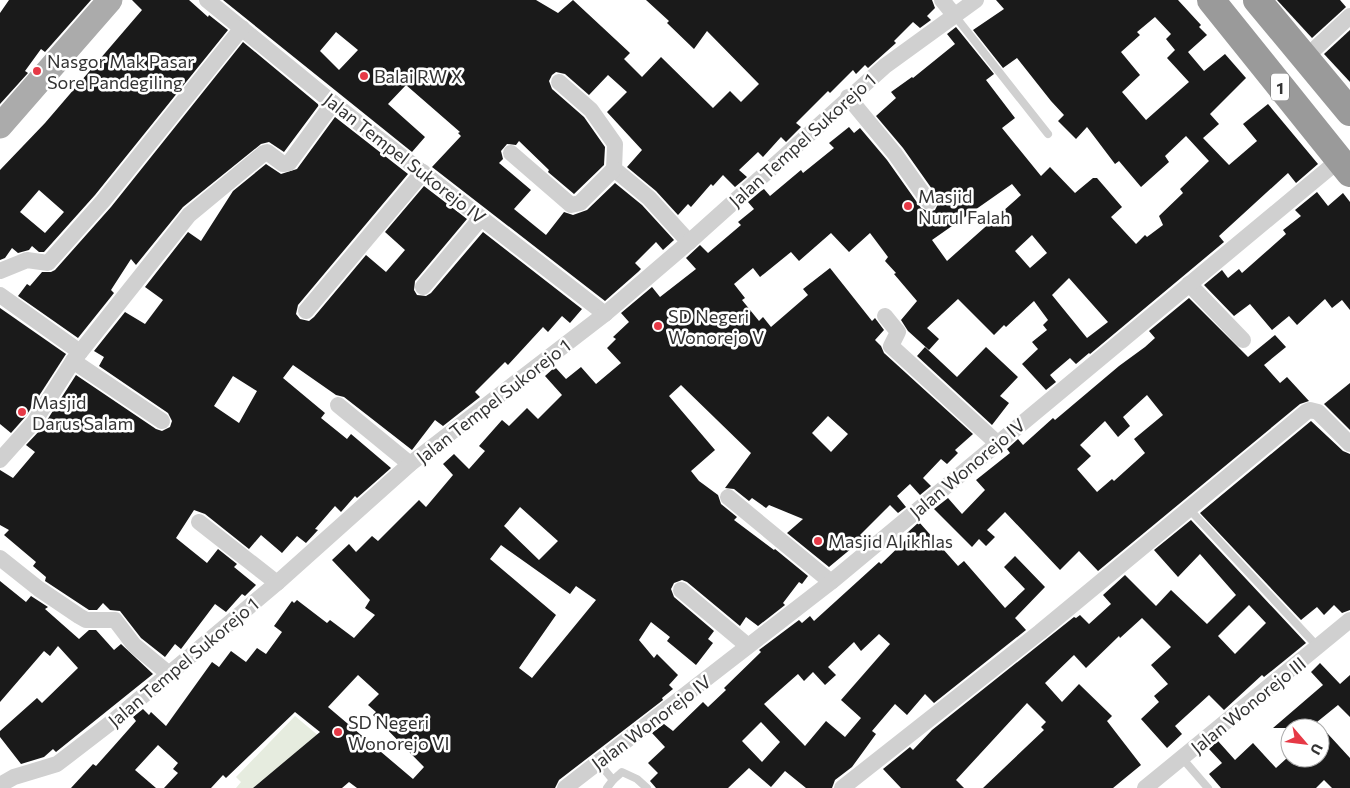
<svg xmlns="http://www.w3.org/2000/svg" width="1350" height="788" viewBox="0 0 1350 788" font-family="Commissioner,sans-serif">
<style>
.green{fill:#e6ecdf}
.building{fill:#1a1a1a;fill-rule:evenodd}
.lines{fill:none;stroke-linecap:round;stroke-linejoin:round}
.lane{stroke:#d0d0d0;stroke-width:8}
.street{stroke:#d0d0d0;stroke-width:16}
.primary{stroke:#ababab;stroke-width:25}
.highway{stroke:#9a9a9a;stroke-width:28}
.poi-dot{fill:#e63946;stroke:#fff;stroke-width:2}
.labels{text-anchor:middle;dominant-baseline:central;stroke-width:5;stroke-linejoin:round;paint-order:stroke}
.shield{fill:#fff;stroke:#707070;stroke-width:1}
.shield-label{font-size:16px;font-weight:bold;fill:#333}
.poi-label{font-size:18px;fill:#333;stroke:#fff;text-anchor:start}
.street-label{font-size:18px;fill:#333;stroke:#fff}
</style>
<rect width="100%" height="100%" fill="#fff"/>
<polygon class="green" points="295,716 320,737 261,788 236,788 241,782 236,777"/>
<g class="building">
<polygon points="9,0 91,0 45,52 41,49 25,71 28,73 0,104 0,13"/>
<path d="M132,0H189L208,17L209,15L228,30L95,195L44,252H39L32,246L29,250L18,253L12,248L5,258L0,260V170L45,123L142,10ZM39,190L64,212L45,233L20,212Z"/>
<path d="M223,0H536L558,13L573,0L630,53L624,59L642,77L661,57L713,108L730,91L741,102L759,84L707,31L694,49L667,23L669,21L646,0H932L935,8L927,16L931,20L920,28L913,22L894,41L896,43L868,68L865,65L856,74L853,70L830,93L828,91L796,123L801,127L786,142L781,137L763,157L758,152L739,170L747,177L735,187L723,175L713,186L711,184L691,207L688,204L678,215L656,191L627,167L642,150L607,112L627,92L608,75L589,95L565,74L556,72L552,75L549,81L552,89L584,117L605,147L604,165L574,194L548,172L549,170L519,141L516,145L507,144L501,151L503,159L499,163L531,190L514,209L546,235L564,212L573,215L587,210L615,183L642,205L674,240L663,250L656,242L635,263L641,269L638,272L605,301L432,167L461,136L458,133L460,132L406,85L388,104L425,137L412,152ZM336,32L358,50L339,70L320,51Z"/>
<path d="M996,0H1178L1201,25L1199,27L1207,35L1188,52L1204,71L1225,54L1246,78L1210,114L1219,124L1203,138L1229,165L1257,141L1243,124L1268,104L1318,164L1296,183L1288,173L1219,236L1224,242L1090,354L1089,353L1076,364L1070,358L1050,375L1056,382L1046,390L1022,364L1038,349L1032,342L1047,330L1043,325L1048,320L1034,301L1006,327L1004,325L994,335L958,299L927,328L939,339L929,350L908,331L901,320L917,301L894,274L896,273L885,261L888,257L870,233L849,252L831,233L799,261L791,252L760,277L753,268L734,284L745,298L742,300L759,321L763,317L771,327L808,295L803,289L830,268L872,321L875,318L884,330L875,340L881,346L884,353L973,434L955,450L958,453L947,464L941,459L923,478L931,486L920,495L910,484L897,496L906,507L898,513L890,505L860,535L864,538L829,567L787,533L803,519L769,505L766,508L752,498L749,501L734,489L725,488L751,453L681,385L669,396L715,450L691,471L699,481L718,495L721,504L737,517L734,520L774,550L775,549L808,576L802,584L799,582L783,603L785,605L758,626L746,617L740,626L687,582L682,580L674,583L671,589L674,597L714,631L708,639L713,643L696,665L667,641L670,637L651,622L639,640L654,658L657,654L678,675L669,685L673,689L662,698L663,700L559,780L555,788H357L349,782L342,788H253L320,732L295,712L226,778L223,775L211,788H164L178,773L173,769L178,763L158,745L135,770L156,788H71L93,764L96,766L113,747L136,721L133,717L143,709L149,715L151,712L166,726L212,662L219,667L231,651L246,662L257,648L266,654L282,632L274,626L292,601L294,603L297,600L327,623L330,620L354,638L375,615L365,608L370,600L332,560L349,544L356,552L372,536L378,541L419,500L426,507L453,475L443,464L454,454L469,469L485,451L479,446L502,420L509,426L527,408L538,419L562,395L545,376L555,367L566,379L581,367L596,384L621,363L607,348L616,339L613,337L629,322L621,313L652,287L660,297L696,269L686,258L700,245L708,253L741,225L738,222L754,209L748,202L761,191L764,189L770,196L801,170L803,173L834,148L829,143L849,127L854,133L860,128L887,160L921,208L929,212L935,210L939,202L937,196L903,148L876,116L896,98L891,92L912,77L913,78L955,44L947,34L956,27L994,74L986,80L1015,118L1002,128L1041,176L1050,167L1075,193L1093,178H1097L1122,207L1111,217L1136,244L1145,235L1147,237L1163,225L1159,216L1183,193L1180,189L1209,161L1186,136L1165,156L1169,162L1141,187L1119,161L1115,164L1087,127L1076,139L1058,121L1064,115L1051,101L1017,58L1003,68L973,30L1004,9ZM1155,17L1171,34L1166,39L1175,50L1167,58L1189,82L1146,120L1122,92L1140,75L1121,52L1140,35L1137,32ZM1012,184L1021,195L947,261L932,240ZM1032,235L1047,253L1030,268L1015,251ZM1069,278L1108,322L1087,338L1052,295ZM828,416L848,434L831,452L812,433ZM520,507L558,541L539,560L504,526ZM501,545L570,594L576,586L596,600L532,678L519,668L556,615L490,559ZM358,675L379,694L368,705L376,712L373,715L424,767L413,779L328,707Z"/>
<polygon points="1277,0 1340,0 1346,7 1312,38"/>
<polygon points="1350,30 1350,82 1324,54"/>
<polygon points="243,42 319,105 284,152 269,142 261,144 183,207 136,265 131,259 111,290 114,293 78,338 18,296 27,284 30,286 42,272 51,272 55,270 111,207"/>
<path d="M335,117L408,174L298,305L296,314L300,319L309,321L314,317L366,255L386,272L405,250L385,232L424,186L467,219L415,281L414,290L417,295L426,296L431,293L483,232L582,309L570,323L562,316L548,332L543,327L508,365L505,362L475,392L480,397L443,426L435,420L412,450L344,397L336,395L293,365L283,378L325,413L321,418L347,439L351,434L391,468L357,498L355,496L341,512L335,506L315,529L318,530L306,543L297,536L282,553L261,535L249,549L205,514L194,510L176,538L207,563L218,549L237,564L234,567L256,585L245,596L242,594L226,612L215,604L181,649L175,644L165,657L141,638L120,611L110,610L103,603L97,610H89L45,581L46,577L33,566L36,562L4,535L9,530L0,525V470L13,478L35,452L26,445L42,428L76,375L156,429L162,431L170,427L172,421L168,413L99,366L104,357L94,351L125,312L145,324L163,300L145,287L188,232L201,241L233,191L266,164L281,174L297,169ZM233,376L257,391L239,423L214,406Z"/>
<polygon points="1317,192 1328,206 1343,193 1350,202 1350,310 1342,300 1332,308 1325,299 1297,325 1289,316 1272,330 1250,304 1234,316 1204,285 1222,270 1228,278 1239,269 1242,273 1286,234 1283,230 1301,216 1295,210"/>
<path d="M1189,298L1248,357L1275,335L1286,347L1264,365L1280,383L1287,377L1309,401L1300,404L1098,571L1079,551L1060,570L1005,512L987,530L995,537L986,546L979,539L972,547L934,509L948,498L962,514L985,490L976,480L1010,453L1007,449L1018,439L1023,445L1053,418L1055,420L1119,366L1145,347L1155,338L1149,331ZM1147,395L1163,415L1134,439L1145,453L1114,481L1112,479L1097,492L1077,469L1091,456L1080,445L1105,421L1118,437L1130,426L1123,417Z"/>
<polygon points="0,308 66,354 26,416 11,433 0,424"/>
<polygon points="925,347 957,377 986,347 1018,377 1000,396 1009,403 992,425 917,356"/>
<polygon points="1350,383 1350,430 1324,404"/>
<polygon points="1311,421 1343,451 1350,454 1350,610 1342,613 1334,605 1324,615 1317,607 1301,620 1200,513"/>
<path d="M1191,520L1306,643L1264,677L1262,675L1224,710L1209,695L1175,726L1182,734L1167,748L1141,719L1159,702L1154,696L1168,684L1151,665L1171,647L1142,618L1120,638L1119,636L1086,668L1074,655L1045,683L1062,702L1079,684L1112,716L1107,721L1141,765L1113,788H983L1044,730L1041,727L1046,722L1027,703L956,780L964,788H901L883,769L910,747L913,750L932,730L1074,617L1076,618L1080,615L1089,624L1111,604L1103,595L1125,575L1156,606L1171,590L1207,624L1236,595L1200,554L1178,577L1154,550ZM1249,605L1266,623L1235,654L1218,636Z"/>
<path d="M919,522L958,566L964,561L1005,608L1025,589L1004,567L1015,556L1045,587L1015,618L1026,630L934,703L925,694L907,715L895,704L872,731L876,734L852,767L835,780L832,788H806L785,771L771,787L749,768L728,788H656L650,781L658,773L648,763L665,747L652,733L664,724L673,731L703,702L708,707L726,690L724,688L761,652L759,650L799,620L802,623L810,616L814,621L879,562L881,564L910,536L907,533ZM879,634L890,644L841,700L861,718L845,737L826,721L805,746L764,704L798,674L804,681L813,672L825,685L836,675L828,667L854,642L861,651ZM761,722L780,742L762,762L742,741Z"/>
<polygon points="0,581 26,602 31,596 48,607 45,609 79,639 89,630 96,630 114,650 121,644 153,674 56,752 53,749 44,757 21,764 0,737 0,731 37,698 42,703 78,668 58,646 50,656 44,651 0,702"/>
<polygon points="1320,663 1340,684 1350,675 1350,717 1338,705 1317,722 1350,758 1350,788 1332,788 1324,780 1316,788 1221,788 1209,774 1222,763 1209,749 1218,741 1235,760 1253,743 1276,768 1287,758 1320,758 1320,728 1273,728 1323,685 1311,672"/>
</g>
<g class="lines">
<g class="lane">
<polyline points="955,16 1048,134"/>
<polyline points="1189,509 1319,648"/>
<polyline points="1182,758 1208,788"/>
<polyline points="598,762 613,780 622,772 637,779 647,788"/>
<polyline points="607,788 613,780"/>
</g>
<g class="street">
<polyline points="207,0 333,103 605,314"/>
<polyline points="942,0 955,16"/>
<polyline points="1305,58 1350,16"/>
<polyline points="559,82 591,110 615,144 614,169 649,198 689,242"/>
<polyline points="848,97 895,154 929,202"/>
<polyline points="511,153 571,205 580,203 614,169"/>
<polyline points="0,271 27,260 48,263 103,201 242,28"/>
<polyline points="1189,284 1243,340"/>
<polyline points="423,287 481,218"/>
<polyline points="0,295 80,352"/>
<polyline points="306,311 423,172"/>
<polyline points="885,316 898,332 891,346 997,443"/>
<polyline points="73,361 162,421"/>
<polyline points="338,405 410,464"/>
<polyline points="0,460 34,422 73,361 189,215 264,153 267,152 283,164 289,163 333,103"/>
<polyline points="728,497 831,582"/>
<polyline points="199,522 277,583"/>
<polyline points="0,558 39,589 79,616 86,620 115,620 134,645 169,674"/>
<polyline points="681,590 748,646"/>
<polyline points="0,785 14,777 57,764 113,721 277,583 410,464 605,314 689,242 885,66 976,0"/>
<polyline points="565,788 831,582 1339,160"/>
<polyline points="842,788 1040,632 1306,412 1310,410 1318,412 1350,444"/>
<polyline points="1145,788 1350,620"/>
</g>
<polyline class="primary" points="0,126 110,0"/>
<g class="highway">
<polyline points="1211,0 1350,173"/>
<polyline points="1257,0 1350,112"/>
</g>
</g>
<g class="poi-dot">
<circle cx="37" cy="71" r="5"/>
<circle cx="364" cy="76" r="5"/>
<circle cx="908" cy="206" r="5"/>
<circle cx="658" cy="326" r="5"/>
<circle cx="22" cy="412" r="5"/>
<circle cx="818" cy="541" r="5"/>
<circle cx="338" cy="732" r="5"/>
</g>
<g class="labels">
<rect class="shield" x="1271" y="73.5" width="18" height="27" rx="4"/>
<g class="shield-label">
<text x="1280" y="87">1</text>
</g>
<g class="poi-label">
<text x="47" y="61">Nasgor Mak Pasar<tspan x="47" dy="21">Sore Pandegiling</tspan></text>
<text x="374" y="76">Balai RW X</text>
<text x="918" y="196">Masjid<tspan x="918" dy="21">Nurul Falah</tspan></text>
<text x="668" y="316">SD Negeri<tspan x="668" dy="21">Wonorejo V</tspan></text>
<text x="32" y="402">Masjid<tspan x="32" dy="21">Darus Salam</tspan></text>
<text x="828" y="541">Masjid Al ikhlas</text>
<text x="348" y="722">SD Negeri<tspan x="348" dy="21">Wonorejo VI</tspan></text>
</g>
<g class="street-label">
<text transform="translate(802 140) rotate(-42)">Jalan Tempel Sukorejo 1</text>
<text transform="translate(405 158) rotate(38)">Jalan Tempel Sukorejo IV</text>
<text transform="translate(493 401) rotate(-38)">Jalan Tempel Sukorejo 1</text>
<text transform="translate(967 468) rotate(-40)">Jalan Wonorejo IV</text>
<text transform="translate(183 662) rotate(-40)">Jalan Tempel Sukorejo 1</text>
<text transform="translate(1248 705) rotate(-39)">Jalan Wonorejo III</text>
<text transform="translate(651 722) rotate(-37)">Jalan Wonorejo IV</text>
</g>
</g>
<g transform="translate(1305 743) rotate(118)"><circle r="24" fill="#ffffff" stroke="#adadad"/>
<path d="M0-4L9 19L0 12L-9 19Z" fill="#e63946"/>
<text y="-8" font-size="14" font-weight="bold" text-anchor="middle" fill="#333333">U</text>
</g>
</svg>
